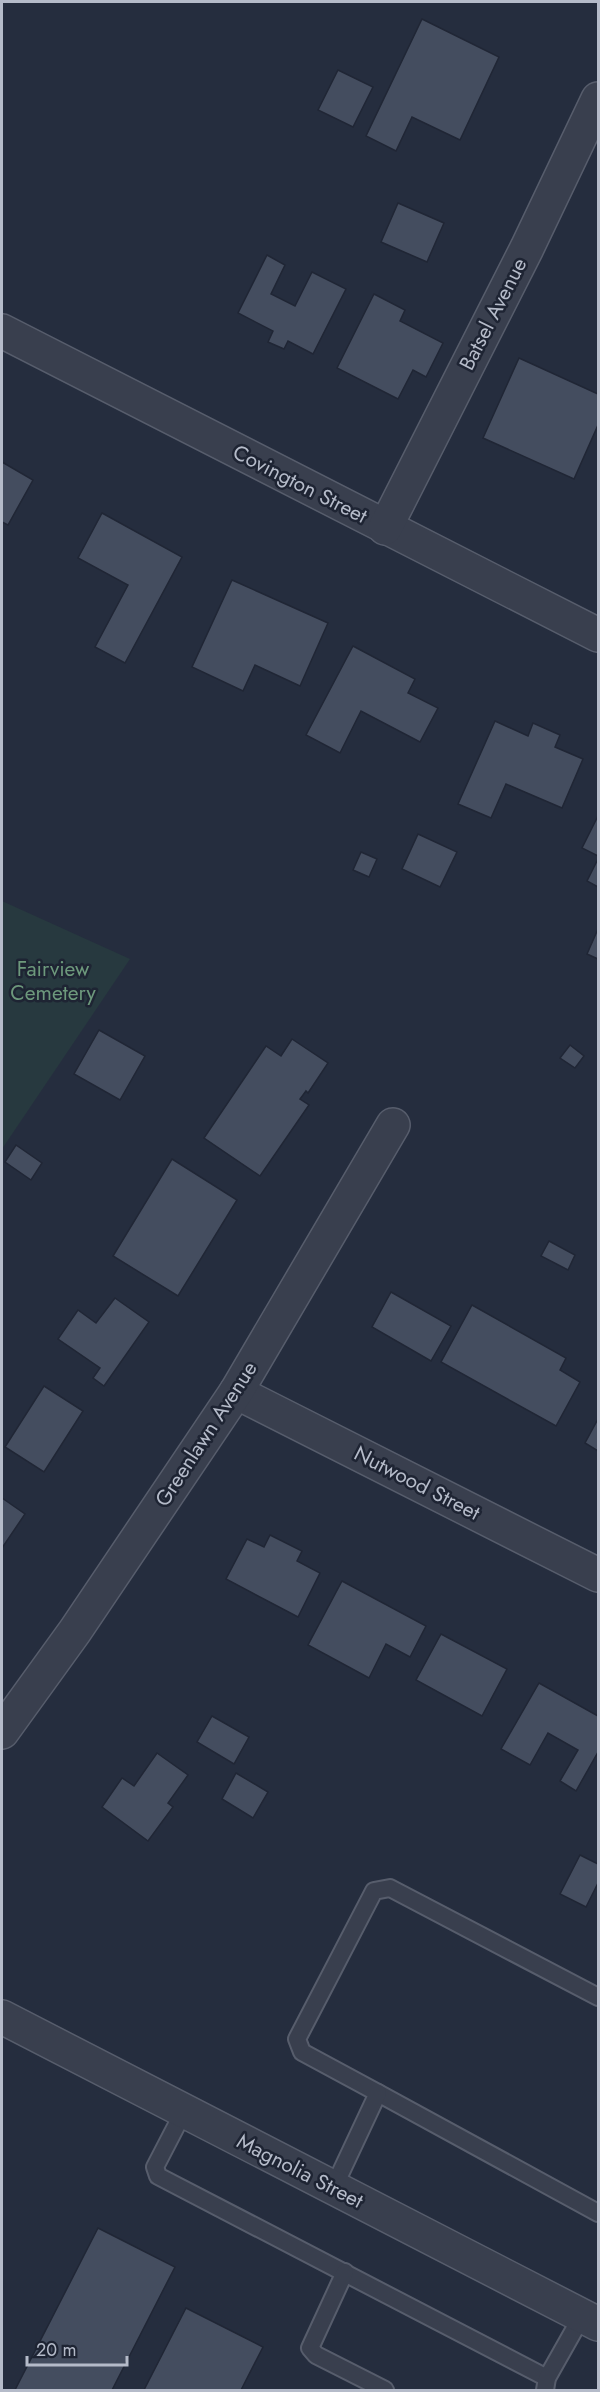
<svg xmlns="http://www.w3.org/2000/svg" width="600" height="2392" viewBox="0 0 600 2392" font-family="Jost,sans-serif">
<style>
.green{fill:#27393f}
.building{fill:#444d5f;stroke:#202635;stroke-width:1.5}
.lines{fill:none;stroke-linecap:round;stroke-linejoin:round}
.lane-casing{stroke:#575d6c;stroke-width:20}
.street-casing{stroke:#575d6c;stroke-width:36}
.lane{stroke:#393f4e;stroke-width:16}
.street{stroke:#393f4e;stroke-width:33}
.labels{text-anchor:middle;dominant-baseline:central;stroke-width:5;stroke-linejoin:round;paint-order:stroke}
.street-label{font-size:21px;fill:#b5bbc9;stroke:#1e2433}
.park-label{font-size:21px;fill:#6d997c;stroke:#1e2433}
</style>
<rect width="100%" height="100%" fill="#252d3e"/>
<polygon class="green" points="2,901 130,959 2,1149"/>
<g class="building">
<polygon points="422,19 499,57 460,140 412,117 396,151 366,136"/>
<polygon points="338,70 373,87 353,127 318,110"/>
<polygon points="398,203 444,223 427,262 381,242"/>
<polygon points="267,255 285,265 271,294 295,306 312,272 346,289 313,354 288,341 284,349 268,342 273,331 238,313"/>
<polygon points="374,294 405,310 400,321 443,343 426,377 413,370 398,399 337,368"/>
<polygon points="519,358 598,394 598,425 574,479 483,438"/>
<polygon points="2,462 33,480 8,525 2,522"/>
<polygon points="102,513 182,557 125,663 95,647 128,585 78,558"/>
<polygon points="232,580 328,623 300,686 255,665 243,691 192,667"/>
<polygon points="353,646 415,679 408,693 438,708 420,742 361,711 340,753 306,735"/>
<polygon points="495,721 528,736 533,723 560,735 555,747 583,759 562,808 506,784 491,818 458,804"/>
<polygon points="598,816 598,856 582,848"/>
<polygon points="418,834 457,852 440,887 402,869"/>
<polygon points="361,852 377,859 369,877 353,870"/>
<polygon points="598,859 598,887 587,881"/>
<polygon points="598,929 598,959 587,954"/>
<polygon points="99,1030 145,1056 120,1100 74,1074"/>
<polygon points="292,1039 328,1063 308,1093 306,1091 300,1099 309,1105 260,1176 204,1138 266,1046 281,1056"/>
<polygon points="570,1045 584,1056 575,1068 560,1058"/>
<polygon points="16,1145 42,1163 31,1180 5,1162"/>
<polygon points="172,1159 237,1200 178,1296 113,1256"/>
<polygon points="549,1241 575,1255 568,1270 541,1256"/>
<polygon points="391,1292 451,1326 431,1361 372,1327"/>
<polygon points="115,1298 149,1322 104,1386 93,1378 100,1368 58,1339 78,1310 96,1323"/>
<polygon points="472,1305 566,1358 560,1370 580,1382 556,1426 441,1362"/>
<polygon points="44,1386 83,1411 44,1472 5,1447"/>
<polygon points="598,1419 598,1451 585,1443"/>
<polygon points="2,1498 25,1514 2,1548"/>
<polygon points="270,1535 302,1551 297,1561 320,1573 298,1617 226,1579 247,1539 264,1547"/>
<polygon points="342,1581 426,1626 410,1657 386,1644 369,1678 308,1645"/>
<polygon points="441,1634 507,1669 482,1716 416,1680"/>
<polygon points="539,1683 598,1716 598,1752 576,1791 560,1781 578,1750 548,1733 530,1765 501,1749"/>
<polygon points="212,1716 249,1737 234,1764 197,1742"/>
<polygon points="157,1753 188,1775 168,1803 173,1807 148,1841 102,1807 122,1778 134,1786"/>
<polygon points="236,1773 268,1792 253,1818 222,1799"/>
<polygon points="580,1855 598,1864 598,1883 586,1907 560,1894"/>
<polygon points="98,2228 175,2267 112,2390 15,2390"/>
<polygon points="186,2308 263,2347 241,2390 144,2390"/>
</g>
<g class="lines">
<g class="lane-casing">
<g id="lane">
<polyline points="378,2093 598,2213"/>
<polyline points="184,2111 155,2167 158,2176 547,2378"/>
<polyline points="333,2189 378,2093 302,2052 297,2039 374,1891 390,1888 598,1997"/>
<polyline points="345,2272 310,2348 316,2355 385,2390"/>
<polyline points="545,2390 547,2378 582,2316"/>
</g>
</g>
<g class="street-casing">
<g id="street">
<polyline points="2,331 598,635"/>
<polyline points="385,528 527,248 598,99"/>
<polyline points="236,1392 598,1575"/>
<polyline points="2,1732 75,1631 236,1392 393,1125"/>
<polyline points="2,2017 598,2324"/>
</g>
</g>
<use href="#lane" class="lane"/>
<use href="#street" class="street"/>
</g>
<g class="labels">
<g class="street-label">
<text transform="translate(493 314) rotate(-63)">Batsel Avenue</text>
<text transform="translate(300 484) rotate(27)">Covington Street</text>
<text transform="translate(206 1434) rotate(-57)">Greenlawn Avenue</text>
<text transform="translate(417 1483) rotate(27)">Nutwood Street</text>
<text transform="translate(300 2171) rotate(27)">Magnolia Street</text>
</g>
<g class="park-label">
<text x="53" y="969">Fairview<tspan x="53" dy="24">Cemetery</tspan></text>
</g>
</g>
<rect width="600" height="2392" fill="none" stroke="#b5bbc9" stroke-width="6"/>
<path d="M27 2356v9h100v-9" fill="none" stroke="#b5bbc9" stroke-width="3"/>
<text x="36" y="2356" font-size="18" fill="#b5bbc9" stroke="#1e2433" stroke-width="4.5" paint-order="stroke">20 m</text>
</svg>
